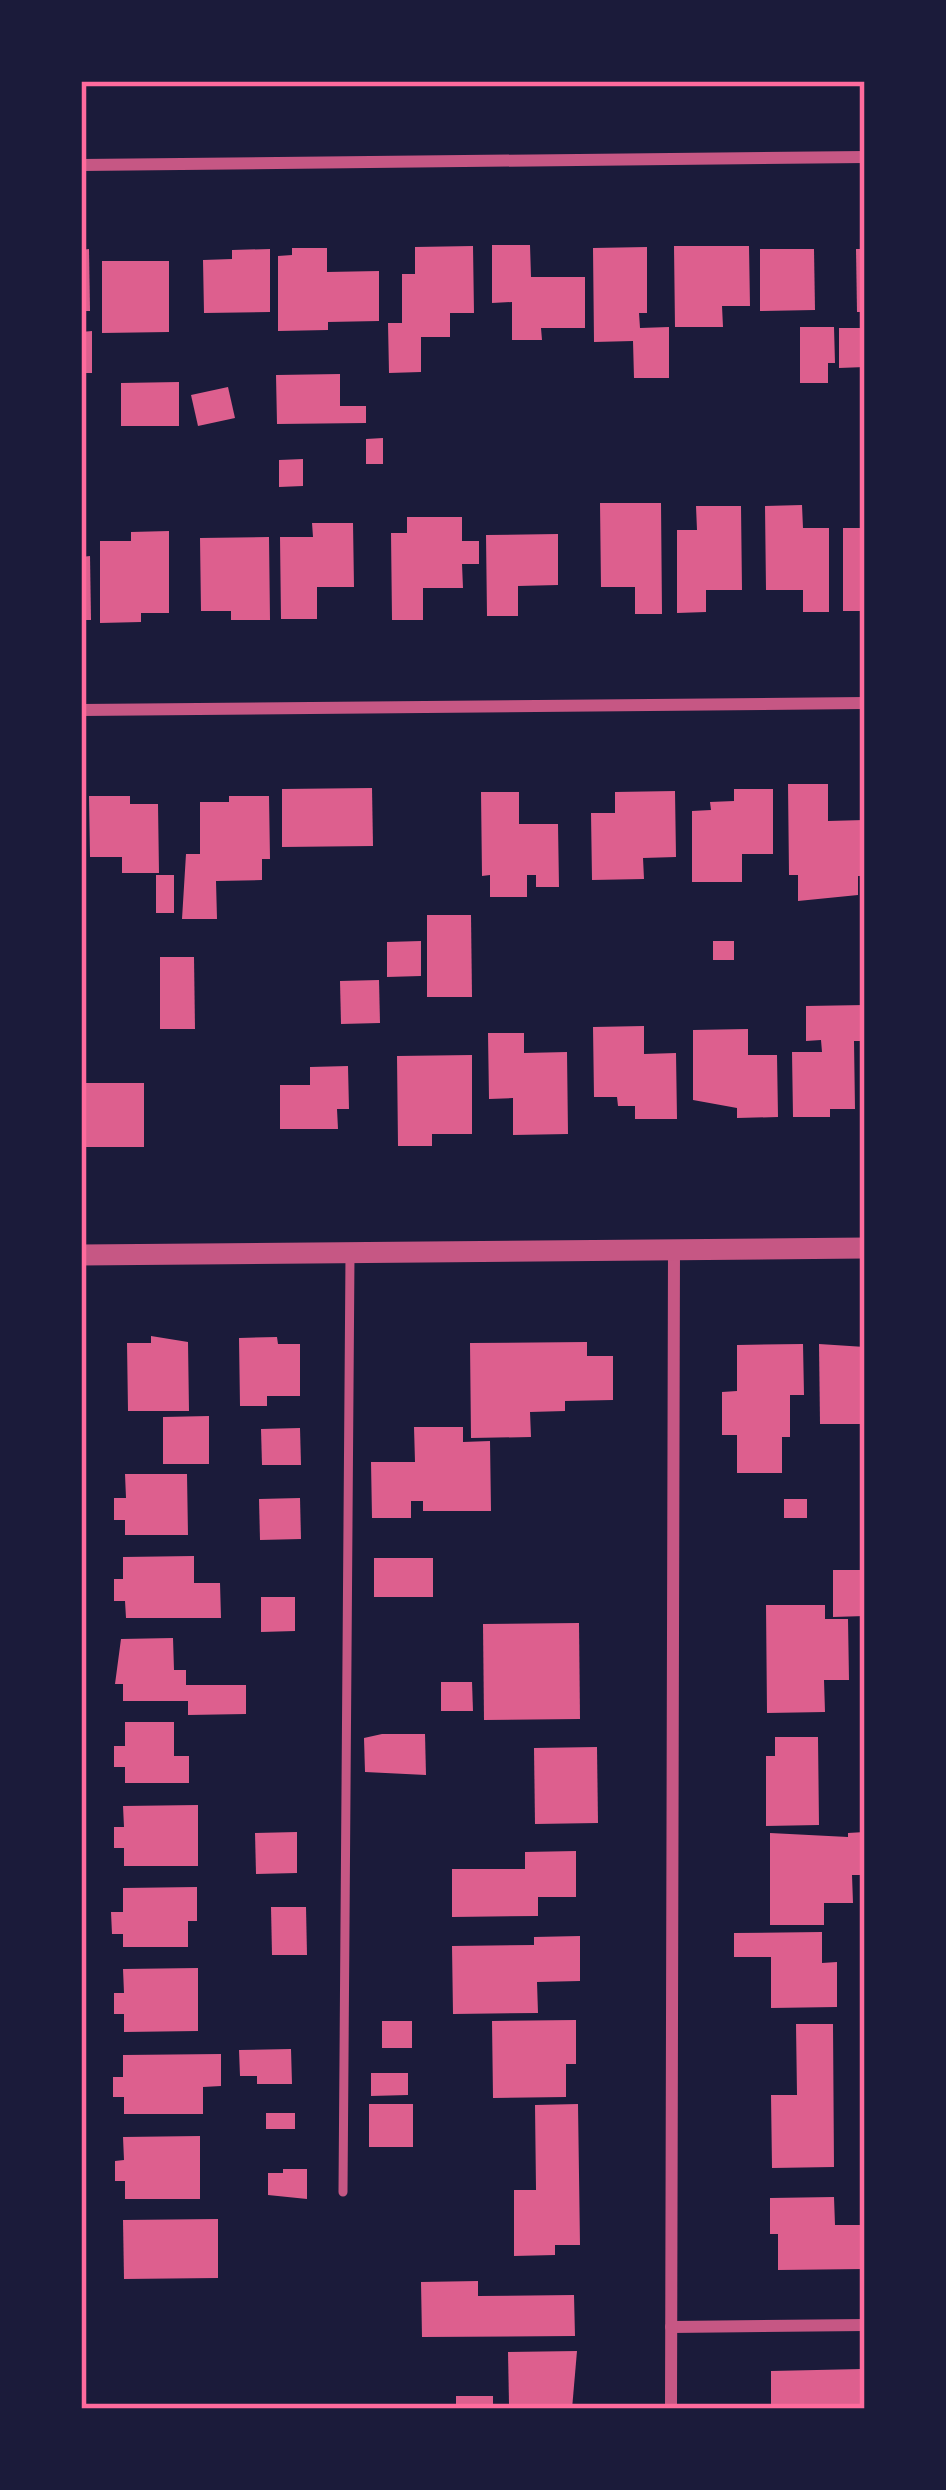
<svg xmlns="http://www.w3.org/2000/svg" width="946" height="2490" viewBox="0 0 946 2490" font-family="'IBM Plex Sans',sans-serif">
<style>
.building{fill:#dd5f8e}
.lines{fill:none;stroke-linecap:round;stroke-linejoin:round}
.service{stroke:#c65784;stroke-width:9}
.minor{stroke:#c65784;stroke-width:12}
.tertiary{stroke:#c65784;stroke-width:21}
.neatline{fill:none;stroke:#ff6b9d;stroke-width:4.5}
</style>
<rect width="100%" height="100%" fill="#1b1b3a"/>
<g class="building">
<polygon points="492,245 530,245 531,277 585,277 585,328 541,328 542,340 512,340 512,302 492,303"/>
<polygon points="473,246 474,313 450,313 450,337 421,337 421,372 389,373 388,323 402,323 402,274 415,274 415,247"/>
<polygon points="674,246 749,246 750,306 722,306 723,327 675,327"/>
<polygon points="647,247 647,313 639,313 640,328 669,327 669,378 634,378 633,341 594,342 593,248"/>
<polygon points="292,248 327,248 327,272 379,271 379,321 328,322 328,330 278,331 278,256 292,255"/>
<polygon points="89,249 90,311 81,311 81,250"/>
<polygon points="270,249 270,312 204,313 203,260 232,259 232,250"/>
<polygon points="760,249 814,249 815,310 760,311"/>
<polygon points="856,249 865,249 865,312 857,312"/>
<polygon points="102,261 169,261 169,332 102,333"/>
<polygon points="800,327 834,327 835,363 828,363 828,383 800,383"/>
<polygon points="839,328 865,328 865,367 839,368"/>
<polygon points="92,331 92,373 81,373 81,332"/>
<polygon points="340,374 340,406 366,406 366,423 277,424 276,375"/>
<polygon points="179,382 179,426 121,426 121,383"/>
<polygon points="228,387 235,418 198,426 191,395"/>
<polygon points="383,438 383,464 366,464 366,439"/>
<polygon points="303,459 303,486 279,487 279,460"/>
<polygon points="600,503 661,503 662,614 635,614 635,587 601,587"/>
<polygon points="802,505 803,528 829,528 829,612 803,612 803,590 766,590 765,506"/>
<polygon points="696,506 741,506 742,590 706,590 706,612 677,613 677,530 697,530"/>
<polygon points="407,517 462,517 462,541 479,541 479,564 462,564 463,588 423,588 423,620 392,620 391,533 407,533"/>
<polygon points="312,523 353,523 354,587 317,587 317,619 281,619 280,537 313,537"/>
<rect x="843" y="528" width="22" height="83"/>
<polygon points="169,531 169,613 141,613 141,622 100,623 100,541 131,541 131,532"/>
<polygon points="558,534 558,585 518,586 518,616 487,616 486,535"/>
<polygon points="269,537 270,620 231,620 231,611 201,611 200,538"/>
<polygon points="90,556 91,620 81,620 81,557"/>
<polygon points="788,784 828,784 828,821 864,820 864,876 858,876 858,895 798,901 798,875 789,875"/>
<polygon points="372,788 373,846 282,847 282,789"/>
<polygon points="734,789 773,789 773,854 742,854 742,882 692,882 692,811 711,810 710,802 734,801"/>
<polygon points="675,791 676,857 643,858 644,879 592,880 591,813 615,813 615,792"/>
<polygon points="481,792 519,792 519,824 558,824 559,887 536,887 536,875 527,875 527,897 490,897 490,875 482,876"/>
<polygon points="89,796 130,796 130,804 158,804 159,873 122,873 122,857 90,857"/>
<polygon points="229,796 269,796 270,859 262,859 262,880 216,881 217,919 182,919 186,854 200,854 200,802 229,802"/>
<rect x="156" y="875" width="18" height="38"/>
<polygon points="427,915 471,915 472,997 427,997"/>
<polygon points="421,941 421,976 387,977 387,942"/>
<rect x="713" y="941" width="21" height="19"/>
<polygon points="160,957 194,957 195,1029 160,1029"/>
<polygon points="379,980 380,1023 341,1024 340,981"/>
<polygon points="865,1005 865,1041 854,1041 855,1109 830,1109 830,1117 793,1117 792,1052 822,1052 821,1040 806,1041 806,1006"/>
<polygon points="644,1026 644,1054 676,1053 677,1119 635,1119 635,1106 618,1106 617,1097 594,1097 593,1027"/>
<polygon points="748,1029 748,1055 777,1055 778,1117 737,1118 737,1108 693,1100 693,1030"/>
<polygon points="488,1033 524,1033 524,1053 567,1052 568,1134 513,1135 513,1098 489,1099"/>
<polygon points="472,1055 472,1134 432,1134 432,1146 398,1146 397,1056"/>
<polygon points="348,1066 349,1109 337,1109 338,1129 280,1129 280,1085 310,1085 310,1067"/>
<polygon points="81,1083 144,1083 144,1147 86,1147"/>
<polygon points="151,1336 188,1342 189,1411 128,1411 127,1343 151,1343"/>
<polygon points="277,1337 278,1344 300,1344 300,1396 267,1396 267,1406 240,1406 239,1338"/>
<polygon points="587,1342 587,1356 613,1356 613,1400 565,1401 565,1411 530,1412 531,1437 471,1438 470,1343"/>
<polygon points="803,1344 804,1395 790,1395 790,1437 782,1437 782,1473 737,1473 737,1435 722,1435 722,1392 737,1391 737,1345"/>
<polygon points="819,1344 865,1347 865,1424 820,1424"/>
<polygon points="209,1416 209,1464 163,1464 163,1417"/>
<polygon points="414,1427 463,1427 463,1442 490,1441 491,1511 423,1511 423,1501 411,1501 411,1518 372,1518 371,1462 415,1462"/>
<polygon points="300,1428 301,1465 262,1465 261,1429"/>
<polygon points="125,1474 187,1474 188,1535 125,1535 125,1520 114,1520 114,1498 126,1498"/>
<polygon points="300,1498 301,1539 260,1540 259,1499"/>
<rect x="784" y="1499" width="23" height="19"/>
<polygon points="194,1556 194,1583 220,1583 221,1618 126,1618 125,1601 114,1601 114,1579 123,1579 123,1557"/>
<rect x="374" y="1558" width="59" height="39"/>
<polygon points="833,1570 865,1570 865,1616 833,1617"/>
<polygon points="261,1597 295,1597 295,1631 261,1632"/>
<polygon points="766,1605 825,1605 825,1619 848,1619 849,1680 824,1680 825,1712 767,1713"/>
<polygon points="579,1623 580,1719 484,1720 483,1624"/>
<polygon points="173,1638 174,1670 186,1670 186,1685 246,1685 246,1714 188,1715 188,1701 123,1701 123,1684 115,1684 121,1639"/>
<polygon points="441,1682 472,1682 473,1711 441,1711"/>
<polygon points="125,1722 174,1722 174,1756 189,1756 189,1783 125,1783 125,1767 114,1767 114,1746 125,1746"/>
<polygon points="382,1734 425,1734 426,1775 365,1772 364,1738"/>
<polygon points="775,1737 818,1737 819,1825 766,1826 766,1756 775,1756"/>
<polygon points="597,1747 598,1823 535,1824 534,1748"/>
<polygon points="198,1805 198,1866 124,1866 124,1848 114,1848 114,1827 124,1827 123,1806"/>
<polygon points="297,1832 297,1873 256,1874 255,1833"/>
<polygon points="865,1832 865,1875 852,1875 853,1903 824,1903 824,1925 770,1925 770,1833 848,1837 848,1833"/>
<polygon points="576,1851 576,1897 538,1897 538,1916 452,1917 452,1869 525,1869 525,1852"/>
<polygon points="197,1887 197,1921 188,1921 188,1947 123,1947 123,1934 112,1934 111,1912 123,1912 123,1888"/>
<polygon points="271,1907 306,1907 307,1955 272,1955"/>
<polygon points="822,1932 822,1963 837,1962 837,2007 771,2008 771,1957 734,1957 734,1933"/>
<polygon points="580,1936 580,1981 537,1982 538,2013 453,2014 452,1946 534,1945 534,1937"/>
<polygon points="198,1968 198,2031 124,2032 124,2014 114,2014 114,1993 124,1993 123,1969"/>
<polygon points="576,2020 576,2064 566,2064 566,2097 493,2098 492,2021"/>
<rect x="382" y="2021" width="30" height="27"/>
<polygon points="796,2024 833,2024 834,2167 772,2168 771,2095 797,2095"/>
<polygon points="291,2049 292,2084 257,2084 257,2076 240,2076 239,2050"/>
<polygon points="221,2054 221,2086 203,2087 203,2114 124,2114 124,2097 113,2097 113,2077 123,2077 123,2055"/>
<polygon points="371,2073 408,2073 408,2095 371,2096"/>
<rect x="369" y="2104" width="44" height="43"/>
<polygon points="578,2104 580,2245 555,2245 555,2255 514,2256 514,2190 536,2190 535,2105"/>
<rect x="266" y="2113" width="29" height="16"/>
<polygon points="200,2136 200,2199 125,2199 125,2181 115,2181 115,2161 124,2160 123,2137"/>
<polygon points="283,2169 307,2169 307,2199 268,2195 268,2173 283,2173"/>
<polygon points="834,2197 835,2225 865,2225 865,2269 778,2270 778,2234 770,2234 770,2198"/>
<polygon points="218,2219 218,2278 124,2279 123,2220"/>
<polygon points="478,2281 478,2296 574,2295 575,2336 422,2337 421,2282"/>
<polygon points="577,2351 572,2409 509,2404 508,2352"/>
<polygon points="862,2369 865,2409 771,2409 771,2371"/>
<rect x="456" y="2396" width="37" height="13"/>
</g>
<g class="lines">
<polyline class="service" points="343,2192 350,1255"/>
<g class="minor">
<polyline points="81,165 865,157"/>
<polyline points="81,710 865,703"/>
<polyline points="671,2327 865,2325"/>
<polyline points="671,2409 674,1249"/>
</g>
<polyline class="tertiary" points="81,1255 865,1248"/>
</g>
<rect width="946" height="2490" fill="none" stroke="#1b1b3a" stroke-width="168"/>
<rect x="84" y="84" width="778" height="2322" class="neatline"/>
</svg>
